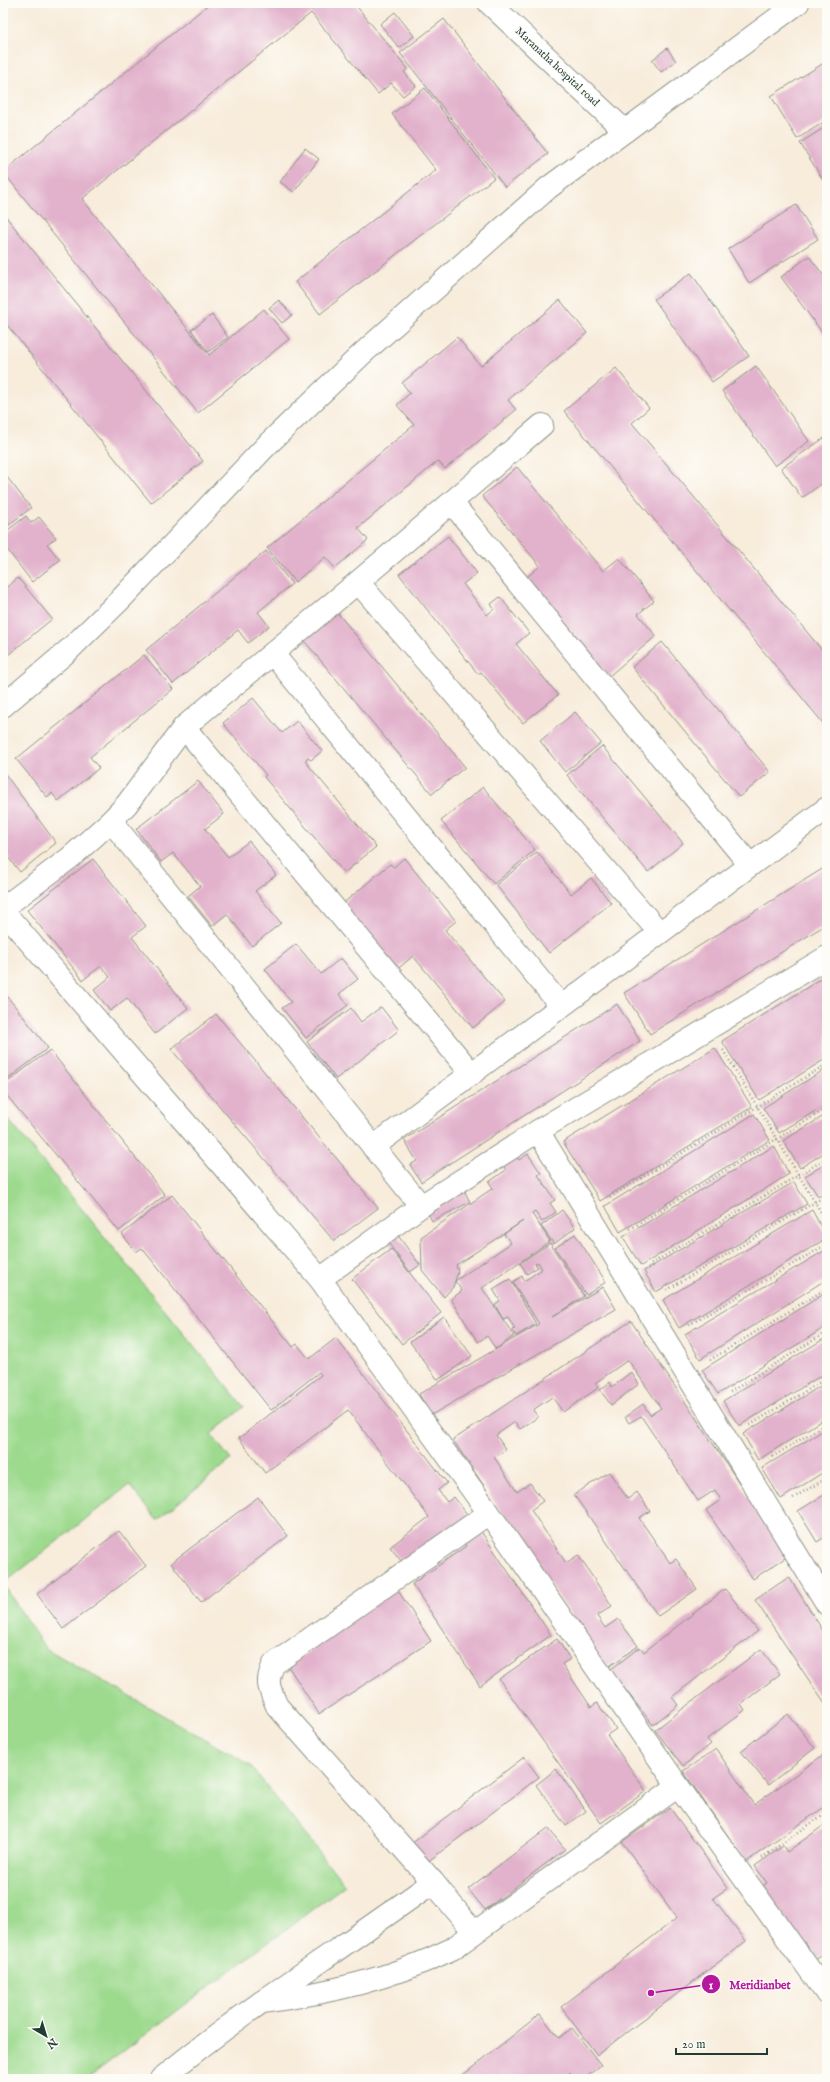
<svg xmlns="http://www.w3.org/2000/svg" width="830" height="2082" viewBox="0 0 830 2082" font-family="'IM FELL English',serif">
<style>
.green{fill:#9dda8e;stroke:#5e8c61}
.building{fill:#e2b2cc}
.lines{fill:none;stroke-linecap:round;stroke-linejoin:round}
.minor-casing{stroke:#8c9488;stroke-width:24}
.path{stroke:#8c9488;stroke-width:2.5;stroke-dasharray:1 3;stroke-linecap:butt}
.minor{stroke:#fff;stroke-width:22}
.labels{text-anchor:middle;dominant-baseline:central;stroke-width:3;stroke-linejoin:round;paint-order:stroke}
.street-label{font-size:11px;fill:#1f3d34;stroke:#fdfcf7}
.leader{fill:none;stroke:#b5179e;stroke-width:1.5}
.callout-dot{fill:#b5179e;stroke:#fdfcf7;stroke-width:1.5}
.mark-label{font-size:12px;text-anchor:middle;font-weight:bold;fill:#fff}
.callout-label{font-size:12px;text-anchor:middle;font-weight:bold;fill:#b5179e;stroke:#fdfcf7;stroke-width:3;stroke-linejoin:round;paint-order:stroke}
</style>
<rect width="100%" height="100%" fill="#fdfcf7"/>
<filter id="ink" filterUnits="userSpaceOnUse"><feTurbulence type="fractalNoise" baseFrequency=".025" numOctaves="2"/><feDisplacementMap in="SourceGraphic" scale="8" xChannelSelector="R" yChannelSelector="G"/><feConvolveMatrix kernelMatrix="1 2 1 2 8 2 1 2 1" color-interpolation-filters="sRGB"/></filter>
<filter id="wash" filterUnits="userSpaceOnUse"><feTurbulence type="fractalNoise" baseFrequency=".012" numOctaves="4" result="noise"/><feDisplacementMap in="SourceGraphic" scale="16" xChannelSelector="R" yChannelSelector="G"/><feGaussianBlur stdDeviation="0.9" result="paint"/><feColorMatrix in="noise" values="0 0 0 0 0 0 0 0 0 0 0 0 0 0 0 0 0 1.4 0 .05"/><feComposite in="paint" operator="in"/></filter>
<g filter="url(#wash)">
<rect width="100%" height="100%" fill="#f8ecdb"/>
<polygon class="green" points="3,1113 244,1407 211,1434 231,1460 157,1520 129,1485 3,1584 45,1648 250,1765 345,1885 89,2077 85,2079 3,2079"/>
<g id="blocks">
<g class="building">
<polygon points="210,3 354,3 408,69 404,72 416,86 403,96 391,83 378,94 311,13 82,199 209,355 264,309 289,339 198,413 3,172"/>
<polygon points="395,12 414,36 399,48 380,24"/>
<polygon points="444,19 548,154 505,187 400,53"/>
<polygon points="667,48 676,61 661,72 652,60"/>
<polygon points="827,61 827,120 797,139 771,96"/>
<polygon points="425,88 494,178 320,314 295,282 436,170 392,114"/>
<polygon points="827,126 827,182 825,183 800,143"/>
<polygon points="305,148 319,159 294,192 280,182"/>
<polygon points="796,205 818,239 749,283 728,249"/>
<polygon points="3,213 203,461 151,503 3,320"/>
<polygon points="809,256 827,280 827,339 781,277"/>
<polygon points="691,273 749,356 712,382 654,299"/>
<polygon points="279,300 292,315 282,323 269,308"/>
<polygon points="560,300 587,333 508,400 516,410 445,469 438,461 358,528 368,540 335,568 325,557 295,582 267,548 414,425 397,405 410,393 402,383 457,337 481,366"/>
<polygon points="212,315 228,337 208,352 191,330"/>
<polygon points="756,366 809,441 775,466 722,391"/>
<polygon points="616,368 649,408 632,423 827,656 827,720 823,723 564,411"/>
<polygon points="827,436 827,480 802,498 781,468"/>
<polygon points="517,467 603,571 619,558 654,601 638,614 656,636 609,676 527,577 540,566 482,496"/>
<polygon points="3,472 31,508 3,529"/>
<polygon points="26,516 31,523 39,517 56,538 47,544 60,560 32,582 3,544 3,534"/>
<polygon points="448,536 477,573 463,584 487,615 494,609 491,604 500,597 529,633 516,644 558,695 523,723 481,672 478,674 399,574"/>
<polygon points="266,551 292,584 258,612 269,626 248,643 238,630 173,684 146,650"/>
<polygon points="18,578 52,619 3,659 3,590"/>
<polygon points="335,610 465,767 432,794 301,637"/>
<polygon points="662,642 770,772 739,797 632,667"/>
<polygon points="144,655 173,689 90,757 99,768 58,801 52,793 47,797 16,759"/>
<polygon points="253,698 282,733 297,721 322,751 311,760 308,758 305,761 376,847 344,873 264,777 266,775 223,723"/>
<polygon points="575,712 601,743 565,772 540,741"/>
<polygon points="602,746 683,843 648,872 567,775"/>
<polygon points="5,774 56,843 20,872 3,851 3,775"/>
<polygon points="198,781 224,814 205,829 228,857 249,841 276,875 255,891 281,923 252,946 227,914 212,926 188,896 200,886 173,853 161,862 136,829"/>
<polygon points="483,787 535,850 494,884 441,821"/>
<polygon points="537,852 571,894 591,878 611,903 549,953 496,885"/>
<polygon points="404,858 456,921 445,930 505,1002 473,1028 413,956 394,972 340,906 390,864 394,867"/>
<polygon points="93,859 146,926 132,937 188,1008 155,1034 127,998 110,1011 94,990 110,977 101,966 83,980 27,910"/>
<polygon points="827,866 827,924 650,1034 624,993"/>
<polygon points="296,944 321,974 341,958 358,979 339,994 348,1005 306,1038 282,1008 291,1002 265,969"/>
<polygon points="827,975 827,1058 759,1100 722,1041"/>
<polygon points="3,991 48,1048 4,1082 3,1080"/>
<polygon points="617,1004 640,1041 421,1182 410,1165 417,1161 404,1140"/>
<polygon points="381,1007 399,1030 336,1079 307,1042 351,1008 361,1022"/>
<polygon points="216,1014 378,1208 334,1241 171,1049"/>
<polygon points="715,1048 752,1107 600,1201 563,1142"/>
<polygon points="50,1050 165,1195 119,1231 3,1091 3,1085"/>
<polygon points="827,1068 827,1104 779,1133 763,1108"/>
<polygon points="754,1114 770,1140 620,1232 605,1206"/>
<polygon points="827,1114 827,1151 800,1168 783,1141"/>
<polygon points="774,1146 789,1174 641,1266 623,1237"/>
<polygon points="528,1154 541,1173 538,1175 555,1200 550,1203 556,1212 542,1222 535,1212 532,1214 550,1241 482,1288 514,1336 496,1349 487,1336 478,1342 451,1299 462,1291 455,1281 511,1243 504,1234 523,1221 456,1265 458,1272 453,1287 444,1297 422,1270 421,1237 493,1188 489,1182 506,1170 503,1165 516,1156 519,1160"/>
<polygon points="827,1163 827,1191 818,1196 805,1176"/>
<polygon points="794,1182 807,1204 656,1292 644,1271"/>
<polygon points="465,1192 470,1202 432,1221 427,1211"/>
<polygon points="172,1195 293,1347 297,1344 309,1359 336,1338 447,1483 438,1490 447,1502 454,1497 470,1518 406,1567 390,1547 429,1517 348,1410 265,1473 239,1438 321,1375 319,1372 271,1410 142,1248 136,1252 122,1234"/>
<polygon points="562,1210 575,1228 554,1244 541,1226"/>
<polygon points="812,1210 827,1238 679,1328 663,1300"/>
<polygon points="396,1233 420,1265 410,1272 386,1240"/>
<polygon points="575,1234 606,1282 586,1295 555,1248"/>
<polygon points="550,1243 584,1296 552,1317 603,1287 616,1309 431,1415 419,1394 539,1324 513,1282 522,1276 524,1281 542,1269 538,1262 535,1264 538,1267 527,1274 520,1263"/>
<polygon points="391,1249 441,1313 402,1344 352,1279"/>
<polygon points="827,1249 827,1279 700,1359 685,1334"/>
<polygon points="510,1279 536,1324 516,1336 512,1330 515,1329 508,1317 503,1319 495,1305 500,1301 493,1289"/>
<polygon points="827,1292 827,1326 718,1394 702,1370"/>
<polygon points="444,1317 472,1356 438,1380 410,1342"/>
<polygon points="631,1321 788,1556 753,1579 706,1510 721,1500 715,1490 698,1501 641,1416 629,1423 625,1417 643,1404 650,1415 661,1408 628,1360 595,1383 598,1388 563,1412 552,1397 533,1410 538,1417 520,1429 515,1422 496,1435 506,1450 494,1457 517,1492 530,1483 543,1501 531,1510 566,1563 578,1555 612,1606 597,1616 605,1628 618,1619 638,1646 607,1668 453,1440"/>
<polygon points="827,1337 827,1372 739,1426 723,1401"/>
<polygon points="631,1372 639,1384 611,1405 600,1390 610,1382 612,1387"/>
<polygon points="827,1382 827,1417 758,1460 743,1434"/>
<polygon points="827,1428 827,1470 781,1499 762,1468"/>
<polygon points="609,1472 628,1499 637,1492 650,1511 639,1518 670,1563 676,1559 697,1589 658,1616 574,1495"/>
<polygon points="827,1493 827,1536 817,1542 798,1511"/>
<polygon points="258,1497 288,1536 201,1602 171,1563"/>
<polygon points="478,1527 551,1635 480,1686 412,1584 466,1546 461,1540"/>
<polygon points="119,1531 146,1566 63,1629 37,1594"/>
<polygon points="789,1577 827,1637 827,1707 755,1600"/>
<polygon points="397,1589 431,1641 319,1714 288,1666"/>
<polygon points="725,1589 758,1631 672,1697 678,1705 653,1725 610,1670 640,1647 644,1652"/>
<polygon points="557,1639 570,1659 562,1664 591,1707 597,1703 616,1729 607,1735 646,1791 601,1823 499,1679"/>
<polygon points="761,1649 780,1674 741,1704 745,1710 707,1739 711,1744 683,1766 655,1730"/>
<polygon points="788,1714 815,1748 768,1785 741,1751"/>
<polygon points="716,1749 754,1805 827,1752 827,1805 746,1862 683,1771"/>
<polygon points="524,1757 539,1777 426,1863 411,1844"/>
<polygon points="556,1769 586,1811 566,1826 536,1785"/>
<polygon points="670,1808 728,1888 713,1898 746,1941 597,2055 561,2007 677,1918 622,1842"/>
<polygon points="827,1823 827,1952 815,1960 761,1887 767,1883 755,1866 783,1846 787,1852"/>
<polygon points="548,1828 565,1849 485,1910 468,1889"/>
<polygon points="540,2014 559,2038 572,2028 601,2065 584,2079 576,2079 570,2072 561,2079 458,2079"/>
</g>
</g>
</g>
<g filter="url(#ink)">
<use href="#blocks" fill-opacity="0" stroke="#8c9488" stroke-width="1"/>
<g class="lines">
<g class="minor-casing">
<g id="minor">
<polyline points="489,3 625,131"/>
<polyline points="452,503 750,865"/>
<polyline points="358,582 659,932"/>
<polyline points="273,654 561,1006"/>
<polyline points="3,706 70,649 120,600 268,444 363,353 548,188 798,3"/>
<polyline points="184,727 472,1074"/>
<polyline points="111,821 421,1206"/>
<polyline points="3,908 71,857 111,821 127,804 184,727 358,582 542,425"/>
<polyline points="3,911 320,1279 489,1513 678,1786 827,1994"/>
<polyline points="538,1131 827,1604"/>
<polyline points="373,1147 827,808"/>
<polyline points="320,1279 421,1206 538,1131 827,957"/>
<path d="M474,1932L433,1882L277,1706C269,1688 265,1682 274,1664L489,1513"/>
<path d="M262,2002C329,1993 391,1979 452,1949L678,1786"/>
<path d="M161,2079C247,2007 343,1948 433,1882"/>
</g>
</g>
<g class="path">
<polyline points="723,1050 827,1222"/>
<polyline points="610,1197 827,1064"/>
<polyline points="630,1229 827,1108"/>
<polyline points="651,1264 827,1158"/>
<polyline points="667,1290 827,1195"/>
<polyline points="689,1325 827,1244"/>
<polyline points="710,1360 827,1288"/>
<polyline points="730,1392 827,1332"/>
<polyline points="750,1425 827,1378"/>
<polyline points="769,1459 827,1423"/>
<polyline points="793,1498 827,1478"/>
<polyline points="762,1858 827,1812"/>
</g>
<use href="#minor" class="minor"/>
</g>
</g>
<g class="labels">
<g class="street-label">
<text transform="translate(557 67) rotate(43)">Maranatha hospital road</text>
</g>
</g>
<path class="leader" d="M651 1993L711 1984"/>
<g class="callout-dot">
<circle cx="651" cy="1993" r="4"/>
<circle cx="711" cy="1984" r="10"/>
</g>
<g class="mark-label">
<text x="711" y="1989">1</text>
</g>
<g class="callout-label">
<text x="760" y="1989">Meridianbet</text>
</g>
<rect width="830" height="2082" fill="none" stroke="#fdfcf7" stroke-width="16"/>
<g transform="translate(46 2036) rotate(142)" stroke="#fdfcf7" stroke-width="3" paint-order="stroke">
<path d="M0-3L7 15L0 10L-7 15Z" fill="#1f3d34"/>
<text y="-6" font-size="11" font-weight="bold" text-anchor="middle" fill="#1f3d34">N</text>
</g>
<path d="M676 2048v6h91v-6" fill="none" stroke="#1f3d34" stroke-width="2"/>
<text x="682" y="2048" font-size="12" fill="#1f3d34" stroke="#fdfcf7" stroke-width="3" paint-order="stroke">20 m</text>
</svg>
